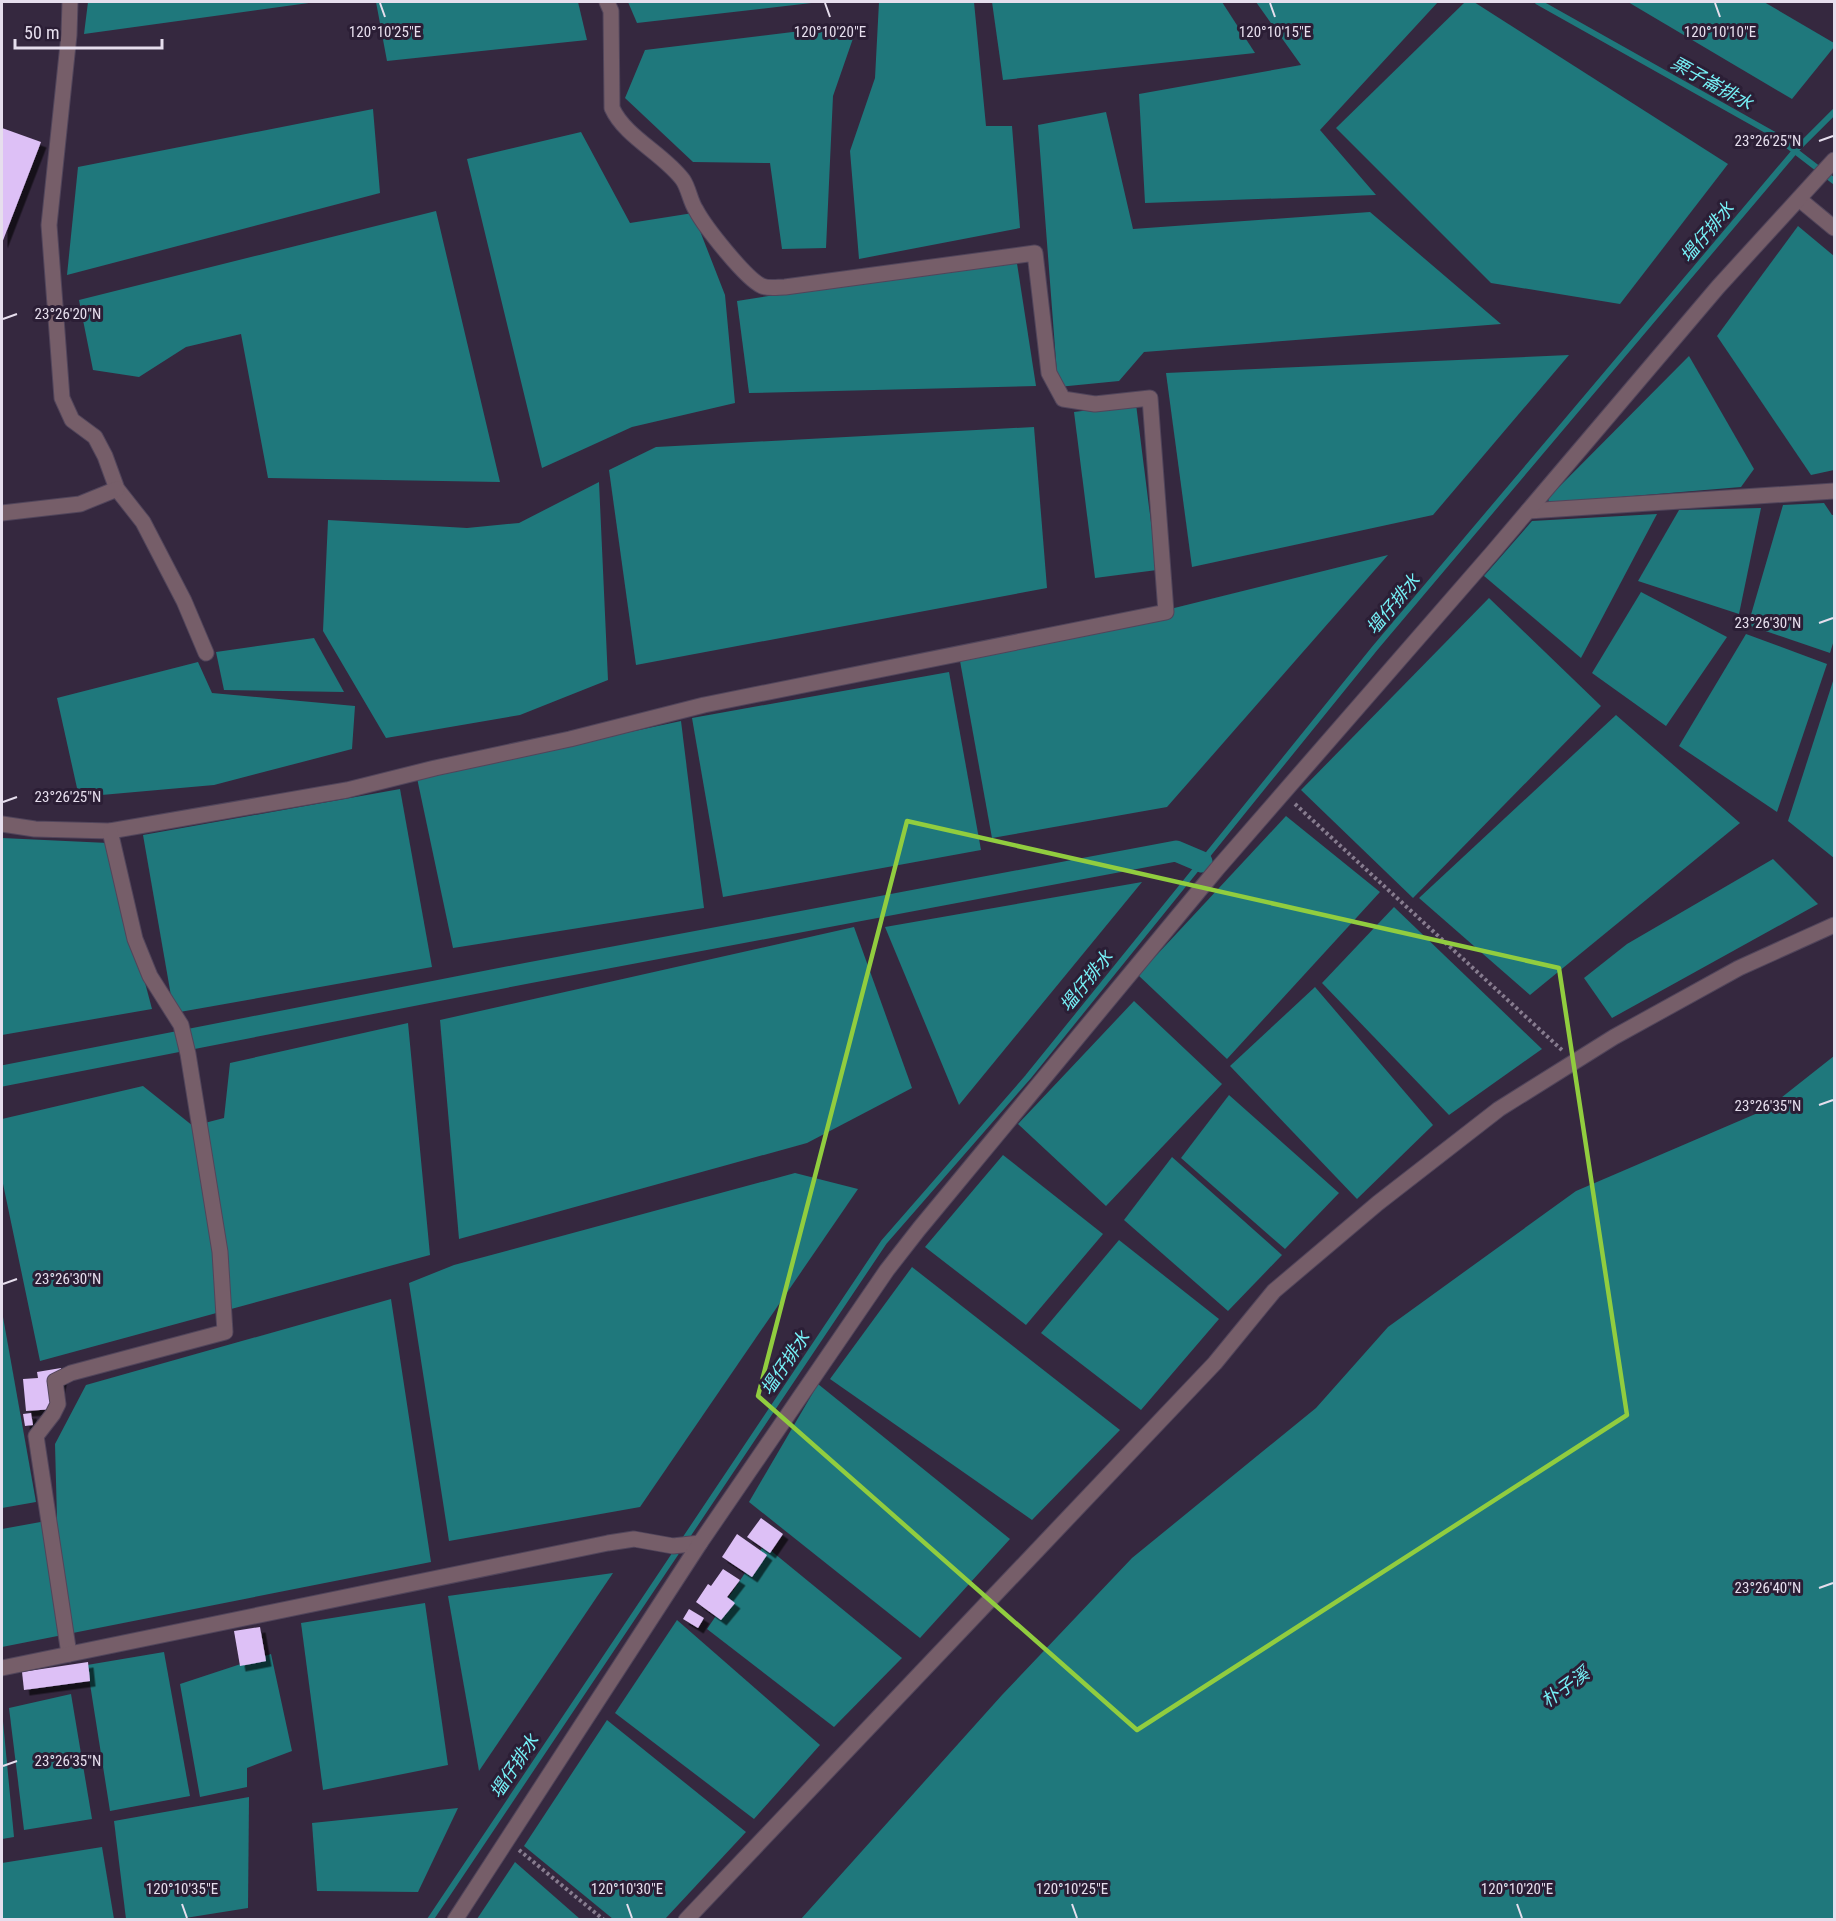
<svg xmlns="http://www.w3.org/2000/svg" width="1836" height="1921" viewBox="0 0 1836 1921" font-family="'Roboto Condensed','Noto Sans TC',sans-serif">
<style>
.water{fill:#1f787c}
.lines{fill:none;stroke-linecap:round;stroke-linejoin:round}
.stream{stroke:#1f787c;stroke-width:6}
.canal{stroke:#1f787c;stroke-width:21}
.building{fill:#ddc0f6;filter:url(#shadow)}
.minor-casing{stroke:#51455b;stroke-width:17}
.path{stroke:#877c8f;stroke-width:4;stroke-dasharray:3 3;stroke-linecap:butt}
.minor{stroke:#765e69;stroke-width:15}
.marked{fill:none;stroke:#91cd3f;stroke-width:4.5;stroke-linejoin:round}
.ticks{fill:none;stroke:#e6deed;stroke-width:2}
.labels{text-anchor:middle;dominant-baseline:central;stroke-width:6;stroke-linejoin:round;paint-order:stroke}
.water-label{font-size:18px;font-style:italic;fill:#76f1f7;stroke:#2b1e35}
.ticks-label{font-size:15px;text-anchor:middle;fill:#e6deed;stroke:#2b1e35;stroke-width:6;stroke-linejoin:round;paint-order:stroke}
</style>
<defs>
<filter id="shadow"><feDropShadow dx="5.5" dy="5.5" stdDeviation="0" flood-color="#0009"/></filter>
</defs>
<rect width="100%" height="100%" fill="#35283f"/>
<g class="water">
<polygon points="88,2 316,2 84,34"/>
<polygon points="376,2 578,2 587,40 387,61"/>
<polygon points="628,2 820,2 637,23"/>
<polygon points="879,2 974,2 986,126 1012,126 1020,228 859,259 850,151 875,78"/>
<polygon points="992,2 1222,2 1255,53 1003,80"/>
<polygon points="1256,2 1438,2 1320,130 1376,195 1145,203 1139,94 1301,65"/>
<polygon points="1465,2 1474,2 1728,164 1620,304 1491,283 1336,128"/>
<polygon points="1628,2 1764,2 1834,43 1834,47 1792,99"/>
<polygon points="858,24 833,96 826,248 782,249 770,163 693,162 625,98 645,50"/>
<polygon points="373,109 380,193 67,275 78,167"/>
<polygon points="1106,112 1133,229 1370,212 1501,324 1144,352 1119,381 1058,387 1038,125"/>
<polygon points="581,132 630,223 693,213 725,295 735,403 632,427 542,468 467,159"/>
<polygon points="436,211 500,482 268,478 241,334 186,347 139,377 93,370 79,300"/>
<polygon points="1798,226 1834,256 1834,470 1811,475 1717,336"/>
<polygon points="1016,257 1036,386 749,393 737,301"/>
<polygon points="1569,355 1433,515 1192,567 1166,373"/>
<polygon points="1689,356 1754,469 1741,487 1549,503 1548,498"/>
<polygon points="1136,404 1157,570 1095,578 1074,412"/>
<polygon points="1034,427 1047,588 636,665 609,470 656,447"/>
<polygon points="599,482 608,680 520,715 386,738 323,631 328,520 467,528 519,523"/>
<polygon points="1824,503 1832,515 1834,515 1834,640 1830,653 1748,625 1783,505"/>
<polygon points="1761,508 1739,614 1638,581 1679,510"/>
<polygon points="1657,514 1581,658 1484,576 1532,521"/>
<polygon points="1388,555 1167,807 992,838 960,661"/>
<polygon points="1641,592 1727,637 1666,726 1592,673"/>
<polygon points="1489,598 1601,706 1413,898 1301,790"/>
<polygon points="1746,634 1827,664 1777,812 1679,746"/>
<polygon points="314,638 344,692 224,690 216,652"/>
<polygon points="198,662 212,693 355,706 352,749 214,785 79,797 57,698"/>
<polygon points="949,672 981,850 723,897 692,718"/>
<polygon points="1834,678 1834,858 1788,821"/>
<polygon points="1616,715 1740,823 1530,995 1419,898"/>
<polygon points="681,721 704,908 453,948 417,778"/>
<polygon points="400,789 432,967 174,1013 143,835"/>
<polygon points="1286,816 1380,892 1227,1059 1138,975"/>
<polygon points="2,838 108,843 152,1009 2,1035"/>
<polygon points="1773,859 1818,904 1612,1018 1584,978 1627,944"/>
<polygon points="1142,882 959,1105 885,927"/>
<polygon points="1394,907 1542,1049 1449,1115 1322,983"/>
<polygon points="854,927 912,1088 807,1143 459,1239 440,1020"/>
<polygon points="1315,987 1433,1125 1357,1199 1230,1066"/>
<polygon points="1134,1001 1222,1084 1106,1206 1018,1124"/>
<polygon points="408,1023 430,1255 40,1361 2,1179 2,1119 143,1086 193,1126 224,1118 230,1063"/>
<polygon points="1834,1056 1834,1919 801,1919 1002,1695 1132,1558 1316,1408 1388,1327 1576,1191 1767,1109"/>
<polygon points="1229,1095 1339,1193 1285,1249 1181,1158"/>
<polygon points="1003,1155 1103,1234 1026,1325 925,1247"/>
<polygon points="1172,1157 1282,1255 1228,1311 1124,1220"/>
<polygon points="795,1173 858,1189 640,1507 449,1541 409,1283 454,1265"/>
<polygon points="1119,1240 1219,1319 1141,1410 1041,1333"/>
<polygon points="912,1267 1120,1430 1032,1520 830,1379"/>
<polygon points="391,1299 431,1562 2,1647 2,1529 57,1519 55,1444 86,1385"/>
<polygon points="2,1317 3,1317 36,1502 2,1508"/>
<polygon points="818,1384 1010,1539 920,1638 749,1502"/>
<polygon points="764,1545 902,1658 834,1727 707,1629"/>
<polygon points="613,1573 479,1771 448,1596"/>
<polygon points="425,1603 448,1765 323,1790 301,1623"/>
<polygon points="677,1620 820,1745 754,1819 615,1713"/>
<polygon points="164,1652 190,1796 110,1811 87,1665"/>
<polygon points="271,1654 292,1751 247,1768 247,1787 200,1797 180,1684"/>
<polygon points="71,1694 92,1819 24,1830 9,1708"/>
<polygon points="2,1711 14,1837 2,1839"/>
<polygon points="607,1720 746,1832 665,1919 613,1919 524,1846"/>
<polygon points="249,1797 248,1908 179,1919 126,1919 114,1821"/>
<polygon points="458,1808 418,1892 317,1891 312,1823"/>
<polygon points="102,1847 114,1919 2,1919 2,1863"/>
<polygon points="515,1862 580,1919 477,1919"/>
</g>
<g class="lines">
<g class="stream">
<polyline points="1538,2 1773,134 1834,181"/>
<polyline points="430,1920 884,1242 1028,1077 1375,648 1795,151 1834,112"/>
</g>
<polyline class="canal" points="2,1076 528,973 1176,851 1202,862"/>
</g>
<g class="building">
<polygon points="2,128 41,142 2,243"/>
<polygon points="61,1368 62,1376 54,1409 26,1411 23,1379 38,1378 37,1372"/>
<polygon points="31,1413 33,1425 25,1426 23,1414"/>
<polygon points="761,1518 783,1534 770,1553 747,1537"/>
<polygon points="737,1534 767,1555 752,1577 722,1557"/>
<polygon points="723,1569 740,1580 727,1597 735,1603 721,1620 696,1602 708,1584 711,1586"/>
<polygon points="689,1609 704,1618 698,1628 683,1619"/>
<polygon points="260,1627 266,1661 240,1666 234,1631"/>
<polygon points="88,1662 90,1681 24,1690 22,1672"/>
</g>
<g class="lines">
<g class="minor-casing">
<g id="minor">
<polyline points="70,2 69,35 49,225 62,398 72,420 95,437 105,456 117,489 143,522 184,601 206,653"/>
<polyline points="1799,199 1834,228"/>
<polyline points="1528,511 1834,491"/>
<polyline points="2,513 80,504 117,489"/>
<path d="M2,824L35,829L110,831L347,790L435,768L570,739L704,705L1166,612L1150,398L1095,404L1063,399L1049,373L1035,253L785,287C778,287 769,289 762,286C746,279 705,227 696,210C690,201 689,189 683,180C664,154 625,137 612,108L611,11L607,2"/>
<polyline points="69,1654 36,1436 53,1414 58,1404 55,1381 71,1373 225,1332 220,1252 188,1054 181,1025 150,976 135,939 110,831"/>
<polyline points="2,1668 608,1543 634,1539 673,1546 700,1543"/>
<polyline points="455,1920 700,1543 887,1270 919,1229 1217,869 1493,552 1718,287 1834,160"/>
<polyline points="686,1920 1215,1363 1274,1291 1378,1203 1499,1109 1614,1037 1739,968 1834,925"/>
</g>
</g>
<g class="path">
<polyline points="1295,804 1563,1051"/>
<polyline points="519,1850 604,1920"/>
</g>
<use href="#minor" class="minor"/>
</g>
<path class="marked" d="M907,821L1559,968L1627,1415L1137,1730L758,1396Z"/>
<path class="ticks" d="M380,3L385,17M825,3L830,17M1270,3L1275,17M1715,3L1720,17M1819,141L1833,136M3,319L17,314M1819,623L1833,618M3,802L17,797M1819,1105L1833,1100M3,1284L17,1279M1819,1588L1833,1583M3,1766L17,1761M182,1904L187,1918M627,1904L632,1918M1072,1904L1077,1918M1517,1904L1522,1918"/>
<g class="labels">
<g class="water-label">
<text transform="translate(1712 83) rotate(29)">栗子崙排水</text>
<text transform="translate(1707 232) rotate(-50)">塭仔排水</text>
<text transform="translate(1393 604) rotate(-50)">塭仔排水</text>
<text transform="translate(1086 981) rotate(-51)">塭仔排水</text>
<text transform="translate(785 1363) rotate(-56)">塭仔排水</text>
<text transform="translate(1565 1687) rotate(-36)">朴子溪</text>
<text transform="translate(514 1766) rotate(-56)">塭仔排水</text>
</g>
</g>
<g class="ticks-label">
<text x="1720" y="37">120°10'10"E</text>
<text x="385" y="37">120°10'25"E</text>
<text x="830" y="37">120°10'20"E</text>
<text x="1275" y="37">120°10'15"E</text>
<text x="1768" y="146">23°26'25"N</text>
<text x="68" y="319">23°26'20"N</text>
<text x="1768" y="628">23°26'30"N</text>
<text x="68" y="802">23°26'25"N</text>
<text x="1768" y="1111">23°26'35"N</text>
<text x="68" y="1284">23°26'30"N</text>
<text x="1768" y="1593">23°26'40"N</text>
<text x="68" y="1766">23°26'35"N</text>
<text x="182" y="1894">120°10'35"E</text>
<text x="627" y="1894">120°10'30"E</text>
<text x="1072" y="1894">120°10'25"E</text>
<text x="1517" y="1894">120°10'20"E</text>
</g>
<rect width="1836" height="1921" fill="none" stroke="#e6deed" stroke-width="6"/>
<path d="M15 39v9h147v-9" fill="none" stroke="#e6deed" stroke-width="3"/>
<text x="24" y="39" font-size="18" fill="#e6deed" stroke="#2b1e35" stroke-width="4.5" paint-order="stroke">50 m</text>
</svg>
